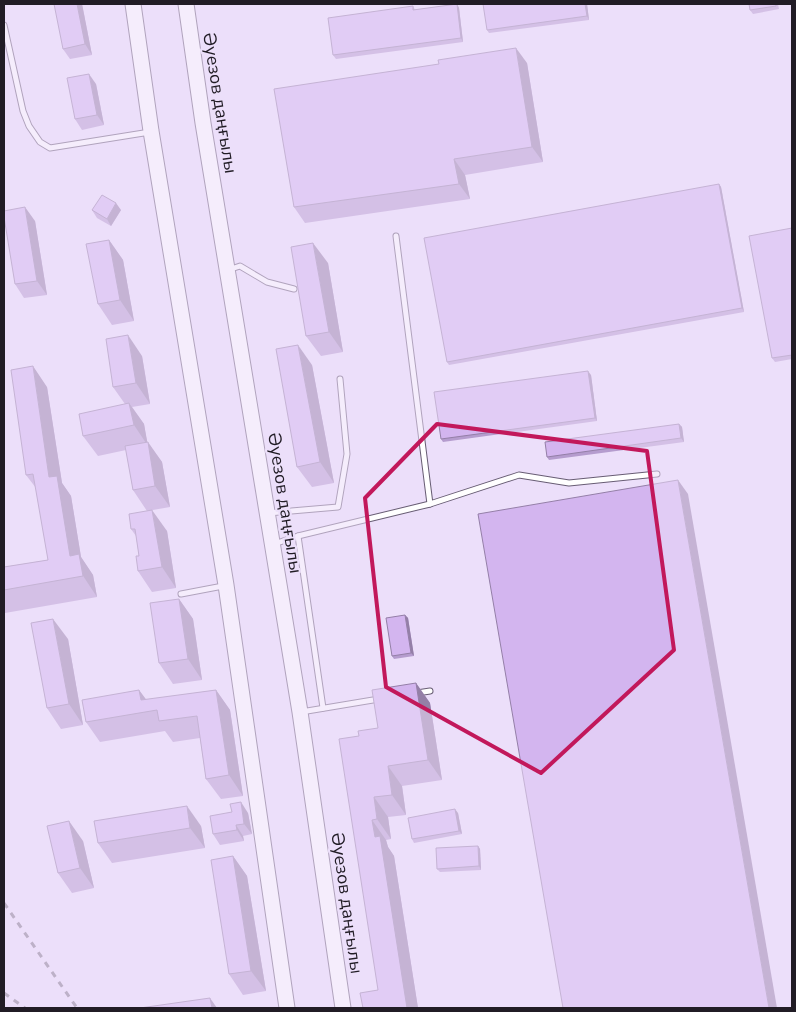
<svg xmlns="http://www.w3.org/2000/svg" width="796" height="1012" viewBox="0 0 796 1012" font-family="'Nunito Sans',sans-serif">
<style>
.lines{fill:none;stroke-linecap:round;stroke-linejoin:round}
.lane-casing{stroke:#685d74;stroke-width:7}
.secondary-casing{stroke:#685d74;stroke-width:17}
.lane{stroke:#fff;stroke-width:5}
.secondary{stroke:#fff;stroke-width:15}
.rail{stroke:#837a8c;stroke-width:3;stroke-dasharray:6 6;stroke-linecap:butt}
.wall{fill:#b59cce}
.shaded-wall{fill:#947fa7}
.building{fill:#d3b5ef;stroke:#947fa7}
.marked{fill:none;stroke:#c2185b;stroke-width:4;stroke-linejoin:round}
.labels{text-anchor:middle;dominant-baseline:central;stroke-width:4.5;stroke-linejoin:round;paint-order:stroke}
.street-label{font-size:18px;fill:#211c25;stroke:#ecdffa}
</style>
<rect width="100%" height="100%" fill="#ecdffa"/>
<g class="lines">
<g class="lane-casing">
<g id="lane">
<polyline points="4,25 23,111 29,126 40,142 50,148 150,132"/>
<polyline points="396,236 430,504 519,475 569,483 657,474"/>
<polyline points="228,270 240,266 267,282 294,289"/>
<polyline points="268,513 338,507 347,454 340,379"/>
<polyline points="298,536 323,708"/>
<polyline points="274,544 298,536 430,504"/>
<polyline points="181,594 223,586"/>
<polyline points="417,693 430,691"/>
<polyline points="301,712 379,699"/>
</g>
</g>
<g class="secondary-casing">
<g id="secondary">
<polyline points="133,4 151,131 226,585 287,1008"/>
<polyline points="186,4 203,123 300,712 343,1008"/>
</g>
</g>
<use href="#lane" class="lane"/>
<use href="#secondary" class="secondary"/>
<g class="rail">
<polyline points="4,903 77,1008"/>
<polyline points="4,993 25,1008"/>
</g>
</g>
<g class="wall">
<polygon points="82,4 92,55 70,59 63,49"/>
<polygon points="457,4 459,8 463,42 336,59 333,55 413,6 415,10"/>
<polygon points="587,4 589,20 489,33 487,30"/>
<polygon points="778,4 779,9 753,14 750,10"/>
<polygon points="527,63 543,162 465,175 470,199 305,223 294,207"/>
<polygon points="96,84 104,125 82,130 75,119"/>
<polygon points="719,184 721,187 744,312 449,365 447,362"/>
<polygon points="92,210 121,210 111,226 97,218"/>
<polygon points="35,221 47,295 24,298 15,284"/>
<polygon points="792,228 792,359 775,362 772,358"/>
<polygon points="109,240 123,260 134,321 112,325 98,304"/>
<polygon points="328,263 343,352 321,356 306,336"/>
<polygon points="142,356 150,404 132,407 144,424 147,442 162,462 170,507 147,511 133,490 126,450 98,456 83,436 125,404 113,387"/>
<polygon points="312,365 334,483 312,487 297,467"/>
<polygon points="591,375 597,421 443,442 441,439"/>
<polygon points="47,387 62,483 71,496 81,557 93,575 97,597 5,613 4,611 4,567 48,560 36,488 26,475"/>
<polygon points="679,424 682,427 684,442 549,460 547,457"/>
<polygon points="129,514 167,531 176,588 152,592 138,571 139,556 136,536 131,529"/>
<polygon points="179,599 193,619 202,680 173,684 159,663"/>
<polygon points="405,615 408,618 414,656 394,659 392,656"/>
<polygon points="68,639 83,725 61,729 47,708"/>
<polygon points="416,683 430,703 442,780 402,786 406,815 388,817 391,839 386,840 388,847 394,856 418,1008 363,1008 378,990 359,736 378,728"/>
<polygon points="139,690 146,700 216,690 230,710 243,796 221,799 206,779 200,738 173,742 165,731 100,742 86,722"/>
<polygon points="248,813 252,834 243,836 244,841 220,845 213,834"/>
<polygon points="458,813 462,834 414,843 412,839"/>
<polygon points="201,826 205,848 112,863 98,843"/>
<polygon points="83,841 94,888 72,893 58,873"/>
<polygon points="478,846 480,849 481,870 440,872 437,869"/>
<polygon points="233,856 247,876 266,991 243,995 229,974"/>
</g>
<g class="shaded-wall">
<polygon points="77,4 82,4 92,55 85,44"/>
<polygon points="457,4 459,8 463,42 461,38"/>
<polygon points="585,4 587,4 589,20 587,16"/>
<polygon points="516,48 527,63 543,162 532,147"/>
<polygon points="89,74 96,84 104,125 97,115"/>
<polygon points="454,159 465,175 470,199 459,184"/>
<polygon points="719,184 721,187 744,312 742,308"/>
<polygon points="116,203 121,210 111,226 107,219"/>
<polygon points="25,207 35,221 47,295 37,281"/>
<polygon points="109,240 123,260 134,321 120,300"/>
<polygon points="313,243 328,263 343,352 329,332"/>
<polygon points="128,335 142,356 150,404 136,383"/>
<polygon points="298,345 312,365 334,483 320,462"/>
<polygon points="33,366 47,387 62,483 71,496 81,557 93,575 97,597 70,556 49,477"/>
<polygon points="588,371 591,375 597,421 595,418"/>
<polygon points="129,403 144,424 148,446 134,425"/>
<polygon points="679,424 682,427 684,442 681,438"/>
<polygon points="148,442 162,462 170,507 155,486"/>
<polygon points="678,480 688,494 777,1008 769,1008"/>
<polygon points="152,510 167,531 176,588 162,567"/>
<polygon points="179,599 193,619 202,680 188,659"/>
<polygon points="405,615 408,618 414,656 411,653"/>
<polygon points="53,619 68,639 83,725 69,704"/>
<polygon points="416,683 430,703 442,780 428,760"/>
<polygon points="139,690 154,710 141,700"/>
<polygon points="216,690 230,710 243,796 229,775"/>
<polygon points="388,766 402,786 406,815 392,795"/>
<polygon points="374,797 388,817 391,839 377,819"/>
<polygon points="241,802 248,813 252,834 244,824"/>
<polygon points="187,806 201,826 205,848 190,828"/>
<polygon points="455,809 458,813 462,834 459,831"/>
<polygon points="372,820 386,840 388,847 394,856 418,1008 407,1008"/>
<polygon points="69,821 83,841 94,888 80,868"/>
<polygon points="236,825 243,836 244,841 237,830"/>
<polygon points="478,846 480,849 481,870 479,866"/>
<polygon points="233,856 247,876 266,991 251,971"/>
<polygon points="210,998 217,1008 212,1008"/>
</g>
<g class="building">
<polygon points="54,4 77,4 85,44 63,49"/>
<polygon points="457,4 461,38 333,55 328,18 413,6 413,10"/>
<polygon points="483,4 585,4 587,16 487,30"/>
<polygon points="749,4 776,4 776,6 750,10"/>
<polygon points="516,48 532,147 454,159 459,184 294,207 274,89 439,64 438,60"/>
<polygon points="89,74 97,115 75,119 67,78"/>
<polygon points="719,184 742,308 447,362 424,238"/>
<polygon points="102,195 116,203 107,219 92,210"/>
<polygon points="25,207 37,281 15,284 4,217 4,211"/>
<polygon points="792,228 792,355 772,358 749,236"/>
<polygon points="109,240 120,300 98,304 86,244"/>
<polygon points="313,243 329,332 306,336 291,247"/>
<polygon points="128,335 136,383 113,387 106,339"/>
<polygon points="298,345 320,462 297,467 276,349"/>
<polygon points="33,366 49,477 57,476 70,556 79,554 83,576 4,590 4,567 48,560 33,474 26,475 11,370"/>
<polygon points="588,371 595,418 441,439 434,392"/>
<polygon points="129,403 134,425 83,436 79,414"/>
<polygon points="679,424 681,438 547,457 545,442"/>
<polygon points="148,442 155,486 133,490 125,446"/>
<polygon points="678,480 769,1008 563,1008 478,514"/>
<polygon points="152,510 162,567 138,571 136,556 139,556 135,529 131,529 129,514"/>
<polygon points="179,599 188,659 159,663 150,603"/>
<polygon points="405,615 411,653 392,656 386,618"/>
<polygon points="53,619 69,704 47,708 31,623"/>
<polygon points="416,683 428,760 388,766 392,795 374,797 377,819 372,820 375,837 380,836 407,1008 363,1008 360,993 378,990 339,739 359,736 358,731 378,728 372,690"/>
<polygon points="139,690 141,700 216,690 229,775 206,779 197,716 159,721 157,710 86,722 82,700"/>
<polygon points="241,802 244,824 236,825 237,830 213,834 210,816 232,812 230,804"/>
<polygon points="187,806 190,828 98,843 94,821"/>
<polygon points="455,809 459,831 412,839 408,818"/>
<polygon points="69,821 80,868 58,873 47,826"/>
<polygon points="478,846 479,866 437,869 436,848"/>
<polygon points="233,856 251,971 229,974 211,860"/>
<polygon points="210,998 212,1008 140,1008"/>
</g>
<path d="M0 0H796V1012H0ZM437,424L647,451L674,650L541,773L386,687L365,498Z" fill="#ecdffa" fill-opacity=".55" fill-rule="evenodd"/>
<path class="marked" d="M437,424L647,451L674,650L541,773L386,687L365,498Z"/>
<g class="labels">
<g class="street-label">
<text transform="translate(220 103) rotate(81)">Әуезов даңғылы</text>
<text transform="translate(285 503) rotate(81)">Әуезов даңғылы</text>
<text transform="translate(347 903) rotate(82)">Әуезов даңғылы</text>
</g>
</g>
<rect width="796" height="1012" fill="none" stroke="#211c25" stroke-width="10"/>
</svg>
